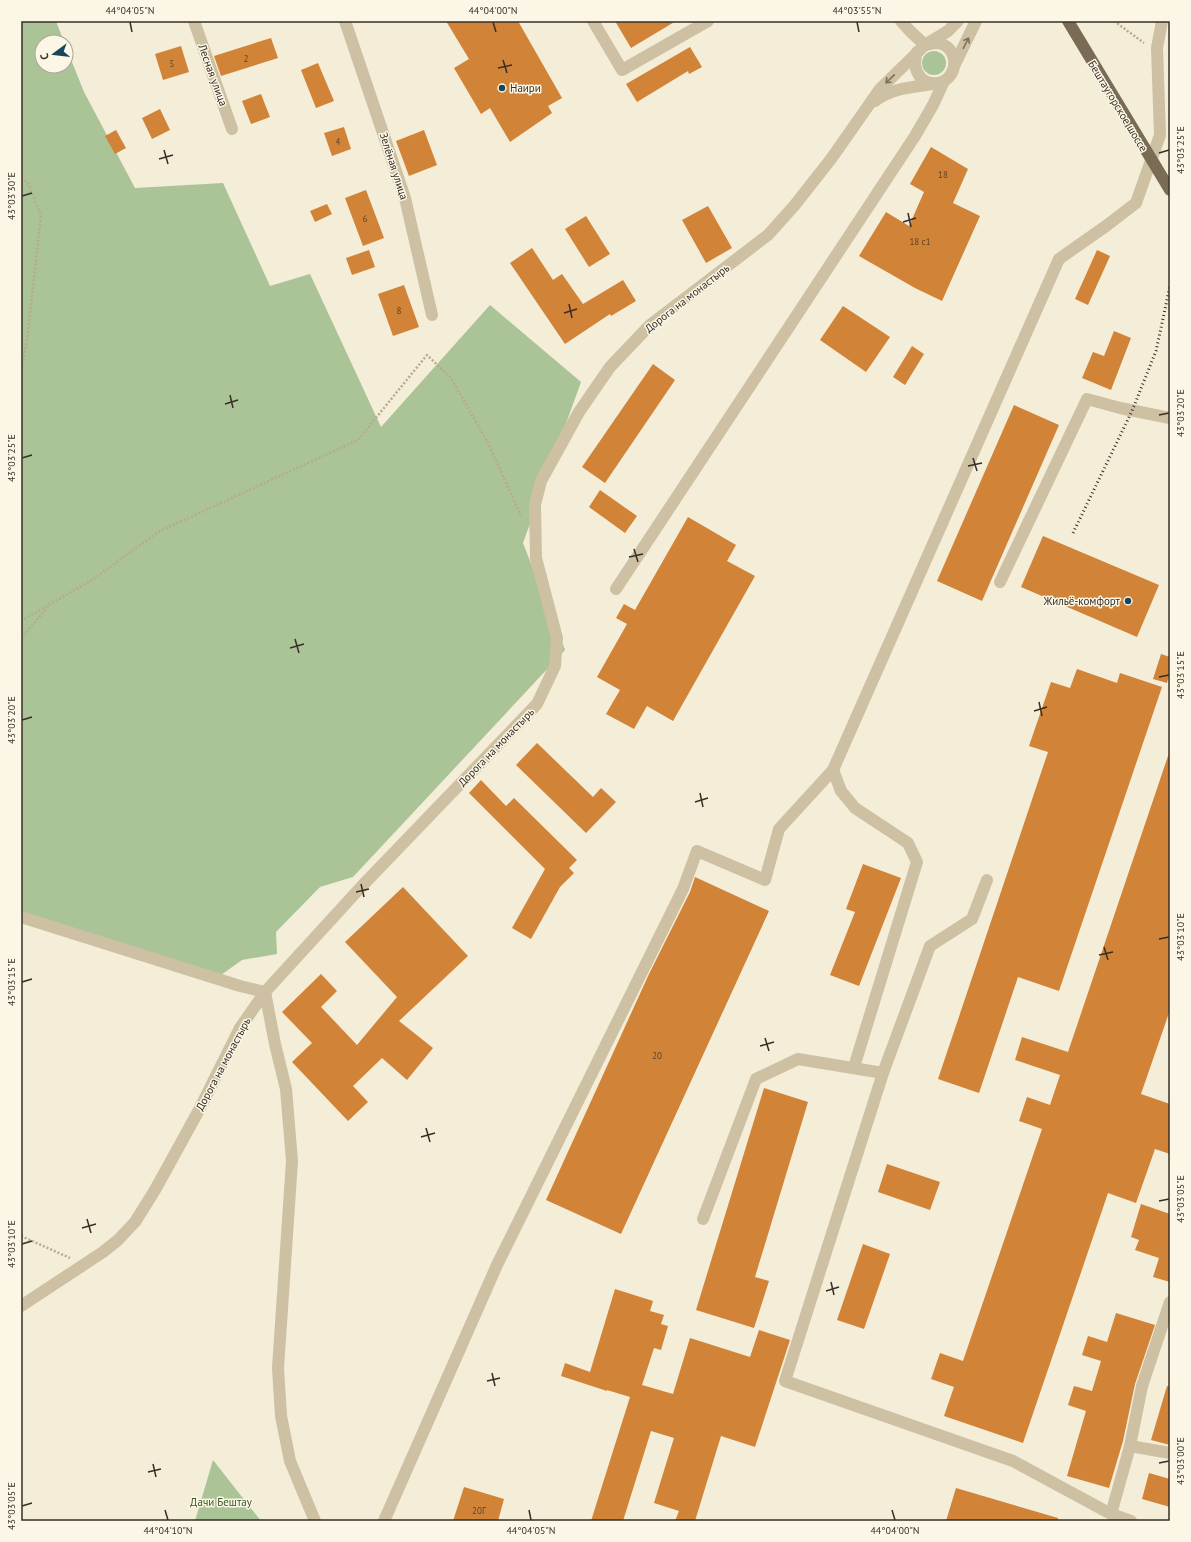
<svg xmlns="http://www.w3.org/2000/svg" width="1191" height="1542" viewBox="0 0 1191 1542" font-family="'PT Sans',sans-serif">
<style>
.green{fill:#aac497}
.building{fill:#d18338}
.lines{fill:none;stroke-linecap:round;stroke-linejoin:round}
.path{stroke:#b8aa8d;stroke-width:2.5;stroke-dasharray:2 2;stroke-linecap:butt}
.minor{stroke:#cdc0a3;stroke-width:12}
.major{stroke:#7a6b55;stroke-width:12}
.rail{stroke:#372f26;stroke-width:3;stroke-dasharray:1 3;stroke-linecap:butt}
.oneway{stroke:#7a705e}
.ticks{fill:none;stroke:#372f26;stroke-width:1.5}
.poi-dot{fill:#18475c;stroke:#fbf6e5;stroke-width:1.5}
.labels{text-anchor:middle;dominant-baseline:central;stroke-width:3;stroke-linejoin:round;paint-order:stroke}
.number-label{font-size:9px;fill:#5e442a}
.street-label{font-size:11px;fill:#372f26;stroke:#fbf6e5}
.poi-label{font-size:11px;fill:#372f26;stroke:#fbf6e5;text-anchor:start}
.park-label{font-size:11px;fill:#3a5727;stroke:#fbf6e5}
.neatline{fill:none;stroke:#372f26;stroke-width:1.5}
.ticks-label{font-size:10px;text-anchor:middle;fill:#372f26}
</style>
<rect width="100%" height="100%" fill="#f4edd8"/>
<g class="green">
<polygon points="21,21 56,21 64,42 42,42 42,66 66,66 66,47 84,92 135,188 223,183 270,286 310,274 381,427 490,305 581,382 523,543 565,650 353,877 320,887 276,932 277,954 242,960 221,975 21,914"/>
<circle cx="934" cy="63" r="12"/>
<polygon points="213,1460 261,1521 195,1521"/>
</g>
<g class="building">
<polygon points="446,21 518,21 562,98 548,106 552,113 510,142 490,108 481,114 454,68 469,59"/>
<polygon points="615,21 676,21 631,48"/>
<polygon points="271,38 278,58 221,76 214,56"/>
<polygon points="181,46 189,72 163,80 155,54"/>
<polygon points="690,47 702,67 689,74 688,71 637,102 626,84"/>
<polygon points="318,63 334,101 316,108 301,70"/>
<polygon points="261,94 270,117 251,124 242,101"/>
<polygon points="160,109 170,130 152,139 142,118"/>
<polygon points="344,127 351,149 332,156 324,133"/>
<polygon points="116,130 126,148 115,154 105,136"/>
<polygon points="424,130 437,165 409,176 396,141"/>
<polygon points="931,147 968,169 953,203 980,216 942,301 915,288 859,256 886,212 909,226 924,192 910,184"/>
<polygon points="366,190 384,238 363,246 345,198"/>
<polygon points="327,204 332,214 315,222 310,211"/>
<polygon points="708,206 732,248 706,263 682,220"/>
<polygon points="586,216 610,254 589,267 565,229"/>
<polygon points="532,248 553,280 562,274 583,304 623,280 636,301 611,316 610,314 565,344 510,263"/>
<polygon points="369,250 375,267 352,275 346,258"/>
<polygon points="1097,250 1110,256 1088,305 1075,299"/>
<polygon points="404,285 419,327 393,336 378,294"/>
<polygon points="843,306 890,337 866,372 820,340"/>
<polygon points="1114,331 1131,338 1111,390 1082,378 1093,352 1104,356"/>
<polygon points="912,346 924,354 905,385 893,377"/>
<polygon points="653,364 675,380 605,483 582,467"/>
<polygon points="1014,405 1059,425 982,601 937,581"/>
<polygon points="600,490 637,516 625,533 589,507"/>
<polygon points="688,517 736,545 727,561 755,576 673,721 647,706 634,729 606,714 620,690 597,677 627,624 616,618 624,604 635,610"/>
<polygon points="1043,536 1159,585 1137,637 1021,587"/>
<polygon points="1161,654 1170,657 1170,672 1167,683 1153,679"/>
<polygon points="1077,669 1117,683 1120,673 1162,687 1059,991 1018,977 979,1093 938,1079 1048,752 1029,746 1051,682 1070,688"/>
<polygon points="537,743 593,797 601,788 616,802 586,833 516,765"/>
<polygon points="1168,756 1170,757 1170,1010 1141,1094 1170,1104 1170,1154 1155,1149 1136,1203 1108,1193 1023,1443 944,1416 954,1387 931,1379 940,1353 963,1361 1042,1129 1019,1121 1027,1097 1050,1105 1060,1075 1015,1060 1022,1037 1068,1052"/>
<polygon points="481,780 506,806 514,798 577,860 569,868 574,873 560,887 531,939 512,928 545,869 469,793"/>
<polygon points="863,864 901,878 859,986 830,975 855,912 846,909"/>
<polygon points="695,877 769,911 621,1234 546,1200 649,974 690,892"/>
<polygon points="403,887 468,956 399,1021 433,1048 407,1080 382,1058 353,1086 368,1102 348,1121 292,1062 312,1043 282,1012 321,974 337,991 321,1007 357,1045 397,997 345,942"/>
<polygon points="764,1088 808,1102 755,1277 769,1281 754,1328 696,1310"/>
<polygon points="887,1164 940,1182 930,1210 878,1192"/>
<polygon points="1141,1204 1170,1214 1170,1282 1153,1277 1159,1258 1135,1250 1139,1240 1131,1237"/>
<polygon points="863,1244 890,1254 864,1329 837,1320"/>
<polygon points="615,1289 653,1301 650,1311 664,1315 661,1324 668,1326 661,1350 654,1348 642,1385 673,1394 690,1338 750,1357 759,1330 790,1340 755,1447 721,1436 695,1521 675,1521 679,1511 654,1503 674,1438 651,1431 623,1521 591,1521 630,1397 607,1390 607,1391 561,1376 565,1363 590,1372"/>
<polygon points="1116,1313 1155,1325 1135,1384 1123,1441 1109,1488 1067,1476 1086,1411 1068,1405 1074,1386 1092,1391 1101,1361 1082,1355 1088,1336 1107,1342"/>
<polygon points="1167,1386 1170,1386 1170,1445 1151,1440"/>
<polygon points="1149,1473 1170,1479 1170,1507 1142,1499"/>
<polygon points="464,1487 504,1499 498,1521 453,1521"/>
<polygon points="956,1488 1058,1518 1058,1521 946,1521"/>
</g>
<g class="lines">
<g class="path">
<polyline points="1114,21 1144,43"/>
<polyline points="21,178 28,183 41,215 27,340 21,370"/>
<polyline points="21,621 95,578 158,532 358,440 427,355 451,378 489,445 521,516"/>
<polyline points="21,638 48,607"/>
<polyline points="21,1236 70,1258"/>
</g>
<g class="minor">
<polyline points="194,21 232,129"/>
<polyline points="345,21 405,198 432,315"/>
<polyline points="593,21 622,70 708,21"/>
<polyline points="901,21 910,31 925,45"/>
<path d="M917,52C914,62 914,70 921,78C925,82 932,84 938,83C961,78 959,44 936,43C933,43 929,44 926,45"/>
<polyline points="955,64 976,21"/>
<path d="M875,101C892,88 913,87 933,84"/>
<polyline points="1000,582 1087,399 1120,408 1170,418"/>
<polyline points="616,589 915,136 933,105 944,81"/>
<polyline points="833,770 841,791 855,808 908,843 917,862 854,1067"/>
<polyline points="987,880 972,919 930,946 883,1073 785,1381 1013,1461 1111,1514 1131,1521"/>
<polyline points="21,917 240,986 265,992"/>
<polyline points="265,992 275,1044 286,1089 292,1161 278,1368 281,1416 290,1461 315,1521"/>
<polyline points="703,1219 756,1079 798,1059 883,1073"/>
<polyline points="21,1306 103,1252 118,1240 135,1222 155,1190 199,1110 240,1028 265,992 361,887 537,704 555,666 557,638 536,558 535,505 541,481 579,412 610,367 650,325 768,235 794,206 831,159 880,89 925,45 948,31 958,21"/>
<polyline points="1130,1446 1170,1453"/>
<polyline points="1111,1514 1130,1446 1142,1386 1170,1302"/>
<polyline points="384,1521 497,1265 683,889 697,851 765,880 779,829 833,770 1059,259 1106,226 1136,203 1160,135 1157,48 1162,21"/>
</g>
<polyline class="major" points="1068,21 1170,190"/>
<polyline class="rail" points="1073,533 1132,411 1156,351 1170,286"/>
</g>
<defs><path id="oneway-shaft" d="M-6 0H5M1.5-3L5.5 0L1.5 3" fill="none" stroke-width="1.6" stroke-linecap="round" stroke-linejoin="round"/></defs>
<g class="oneway">
<use href="#oneway-shaft" transform="translate(966 43) rotate(-63)"/>
<use href="#oneway-shaft" transform="translate(890 79) rotate(136)"/>
</g>
<path class="ticks" d="M130,22L132,32M493,22L496,32M857,22L859,32M503,60L507,73M498,68L512,65M164,150L168,164M1159,153L1169,150M159,159L173,155M22,196L32,193M908,213L911,227M903,222L916,218M569,304L572,318M564,313L577,309M230,395L233,408M225,404L238,400M1159,415L1169,413M22,458L32,455M973,458L977,471M968,466L982,463M634,549L638,562M629,557L643,554M295,639L299,653M290,648L304,644M1159,677L1169,675M1039,702L1042,716M1034,711L1047,707M22,720L32,717M700,793L703,807M695,802L708,798M361,884L364,897M356,892L369,889M1159,939L1169,937M1104,947L1108,960M1099,955L1113,952M22,982L32,979M765,1038L769,1051M760,1046L774,1042M426,1128L430,1142M421,1137L435,1133M1159,1201L1169,1199M87,1219L91,1233M82,1228L96,1224M22,1244L32,1241M831,1282L834,1295M826,1291L839,1287M492,1373L495,1386M487,1381L500,1378M1159,1463L1169,1461M153,1464L156,1477M148,1472L161,1469M22,1506L32,1503M165,1510L168,1520M529,1510L531,1520M892,1510L895,1520"/>
<g class="poi-dot">
<circle cx="502" cy="88" r="4"/>
<circle cx="1128" cy="601" r="4"/>
</g>
<g class="labels">
<g class="number-label">
<text x="246" y="58">2</text>
<text x="172" y="63">5</text>
<text x="338" y="141">4</text>
<text x="943" y="174">18</text>
<text x="365" y="218">6</text>
<text x="920" y="241">18 с1</text>
<text x="399" y="310">8</text>
<text x="657" y="1055">20</text>
<text x="479" y="1510">20Г</text>
</g>
<g class="street-label">
<text transform="translate(213 75) rotate(70)">Лесная улица</text>
<text transform="translate(1118 106) rotate(59)">Бештаугорское шоссе</text>
<text transform="translate(394 166) rotate(72)">Зелёная улица</text>
<text transform="translate(687 298) rotate(-38)">Дорога на монастырь</text>
<text transform="translate(496 747) rotate(-46)">Дорога на монастырь</text>
<text transform="translate(223 1064) rotate(-62)">Дорога на монастырь</text>
</g>
<g class="poi-label">
<text x="510" y="88">Наири</text>
<text x="1120" y="601" text-anchor="end">Жильё-комфорт</text>
</g>
<g class="park-label">
<text x="221" y="1502">Дачи Бештау</text>
</g>
</g>
<rect width="1191" height="1542" fill="none" stroke="#fbf6e5" stroke-width="44"/>
<g transform="translate(54 54) rotate(255)"><circle r="19" fill="#fbf6e5" stroke="#ada699"/>
<path d="M0-3L7 15L0 10L-7 15Z" fill="#18475c"/>
<text y="-6" font-size="11" font-weight="bold" text-anchor="middle" fill="#372f26">С</text>
</g>
<rect x="22" y="22" width="1147" height="1498" class="neatline"/>
<g class="ticks-label">
<text x="130" y="14">44°04'05"N</text>
<text x="493" y="14">44°04'00"N</text>
<text x="857" y="14">44°03'55"N</text>
<text transform="translate(1180 150) rotate(-90)" y="4">43°03'25"E</text>
<text transform="translate(11 196) rotate(-90)" y="4">43°03'30"E</text>
<text transform="translate(1180 413) rotate(-90)" y="4">43°03'20"E</text>
<text transform="translate(11 458) rotate(-90)" y="4">43°03'25"E</text>
<text transform="translate(1180 675) rotate(-90)" y="4">43°03'15"E</text>
<text transform="translate(11 720) rotate(-90)" y="4">43°03'20"E</text>
<text transform="translate(1180 937) rotate(-90)" y="4">43°03'10"E</text>
<text transform="translate(11 982) rotate(-90)" y="4">43°03'15"E</text>
<text transform="translate(1180 1199) rotate(-90)" y="4">43°03'05"E</text>
<text transform="translate(11 1244) rotate(-90)" y="4">43°03'10"E</text>
<text transform="translate(1180 1461) rotate(-90)" y="4">43°03'00"E</text>
<text transform="translate(11 1506) rotate(-90)" y="4">43°03'05"E</text>
<text x="168" y="1534">44°04'10"N</text>
<text x="531" y="1534">44°04'05"N</text>
<text x="895" y="1534">44°04'00"N</text>
</g>
</svg>
